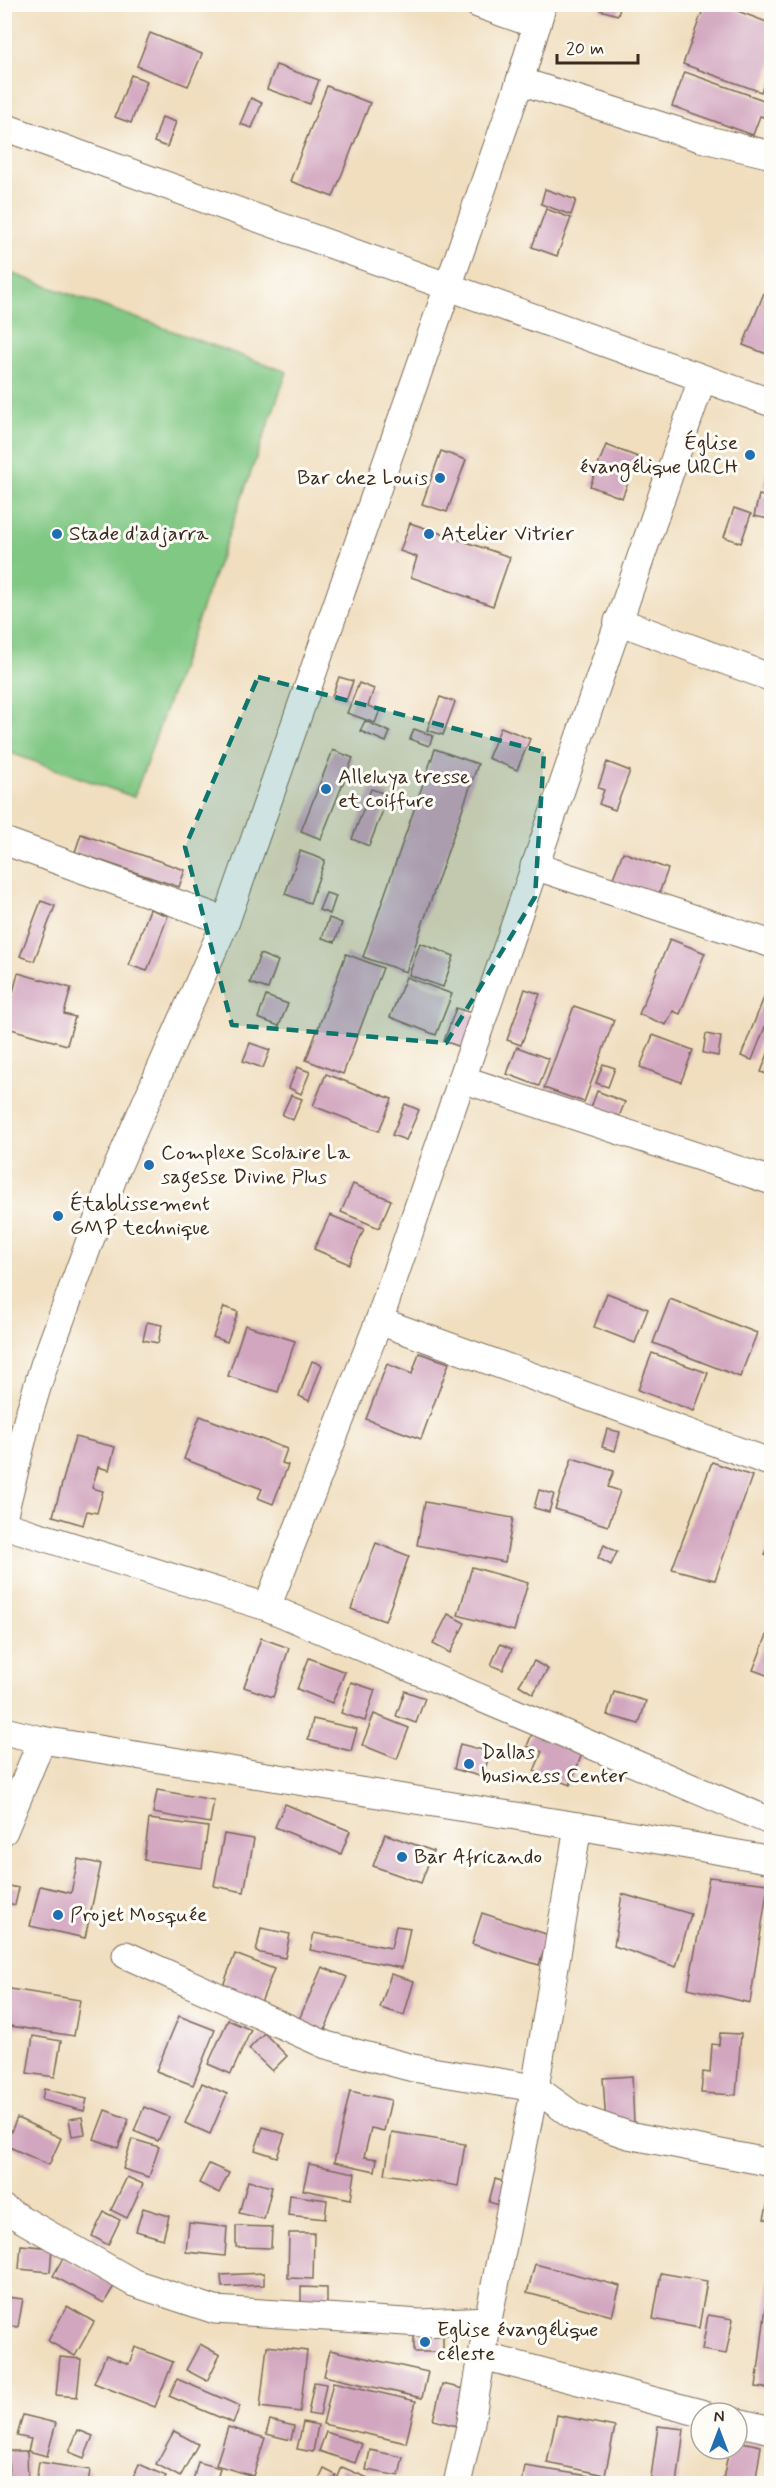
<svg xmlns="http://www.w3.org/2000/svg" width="776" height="2488" viewBox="0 0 776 2488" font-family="Mynerve,sans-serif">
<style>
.green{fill:#81c884;stroke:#5e7951;stroke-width:1.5}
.building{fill:#d2a6bf}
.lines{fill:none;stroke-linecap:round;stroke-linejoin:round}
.street-casing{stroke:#7a6956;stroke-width:29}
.street{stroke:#fff;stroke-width:27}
.marked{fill:#0f766e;fill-opacity:0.2;stroke:#0f766e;stroke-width:4.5;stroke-dasharray:12 8;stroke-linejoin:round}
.poi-dot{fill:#1f6fb2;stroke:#fdfcf7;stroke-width:2}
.labels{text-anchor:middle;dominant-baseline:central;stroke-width:6;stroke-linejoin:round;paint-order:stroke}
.poi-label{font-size:21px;fill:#3b2a1e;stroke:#fdfcf7;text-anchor:start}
</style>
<rect width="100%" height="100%" fill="#fdfcf7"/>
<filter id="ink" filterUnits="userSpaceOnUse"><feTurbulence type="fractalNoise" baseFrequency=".0167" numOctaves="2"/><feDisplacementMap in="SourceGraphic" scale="12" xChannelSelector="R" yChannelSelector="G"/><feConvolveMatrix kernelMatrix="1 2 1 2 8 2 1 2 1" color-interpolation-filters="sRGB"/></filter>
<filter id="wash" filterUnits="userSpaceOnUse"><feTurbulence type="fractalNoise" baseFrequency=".008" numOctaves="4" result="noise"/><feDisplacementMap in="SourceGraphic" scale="24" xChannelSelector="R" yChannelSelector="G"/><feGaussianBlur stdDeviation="1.35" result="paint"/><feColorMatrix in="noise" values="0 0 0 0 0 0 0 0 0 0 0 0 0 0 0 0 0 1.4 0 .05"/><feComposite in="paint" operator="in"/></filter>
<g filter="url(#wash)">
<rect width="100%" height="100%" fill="#f0debf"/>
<polygon class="green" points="5,271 287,372 134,797 5,751"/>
<g id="blocks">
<g class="building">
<polygon points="602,4 621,4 618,15 600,10"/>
<polygon points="705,4 719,4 772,24 772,62 761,92 683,64"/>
<polygon points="150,33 202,54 188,86 137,66"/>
<polygon points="276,65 319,80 310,104 267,89"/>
<polygon points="685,72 772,103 769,119 760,116 753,135 672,106"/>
<polygon points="131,75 147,81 131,123 115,117"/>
<polygon points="327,86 370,103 333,197 290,181"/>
<polygon points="251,98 262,103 252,128 240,124"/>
<polygon points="162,117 176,122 167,147 154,142"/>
<polygon points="545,189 576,200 571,215 541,204"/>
<polygon points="546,209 571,218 557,256 532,247"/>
<polygon points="772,273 772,356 743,345"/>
<polygon points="606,445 638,457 622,498 590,486"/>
<polygon points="441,451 466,460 447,512 422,504"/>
<polygon points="769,463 772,464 772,489 763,487"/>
<polygon points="759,495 772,498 769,519 754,516"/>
<polygon points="734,508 751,514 741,543 724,537"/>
<polygon points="410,523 510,557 493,606 411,577 417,557 400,551"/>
<polygon points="339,677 353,681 346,701 332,696"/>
<polygon points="359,683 374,689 368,706 380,710 375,723 347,713"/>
<polygon points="440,697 455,702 443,735 427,730"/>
<polygon points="365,721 390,732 386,742 360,731"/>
<polygon points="501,727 530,739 517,770 488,758"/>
<polygon points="414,729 433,736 429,746 410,739"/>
<polygon points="435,749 478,764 406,972 363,957"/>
<polygon points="333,750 353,758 321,839 301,831"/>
<polygon points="607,762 630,771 615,810 599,804 604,790 598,788"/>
<polygon points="371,789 389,795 369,846 352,839"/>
<polygon points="81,834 185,870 179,887 75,852"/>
<polygon points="300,851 325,860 310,903 285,894"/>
<polygon points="623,852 668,869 657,899 611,883"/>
<polygon points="326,893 336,896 330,914 319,910"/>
<polygon points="41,901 55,906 34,961 20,956"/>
<polygon points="150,909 168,916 147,971 129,965"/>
<polygon points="329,918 342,923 335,942 322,938"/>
<polygon points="670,939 705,953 680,1014 673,1011 666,1025 639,1014"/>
<polygon points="420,943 454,956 443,987 409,975"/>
<polygon points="260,954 278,961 268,989 250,983"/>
<polygon points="346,954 383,968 343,1074 306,1060"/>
<polygon points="18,973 71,988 64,1014 75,1017 67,1045 4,1027"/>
<polygon points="406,977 452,994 436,1035 390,1017"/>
<polygon points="772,977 772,1009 752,1060 741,1056"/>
<polygon points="525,989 540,994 521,1045 507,1040"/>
<polygon points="266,996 288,1004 279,1026 258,1018"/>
<polygon points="574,1006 614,1020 584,1102 544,1088"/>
<polygon points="456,1008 481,1016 469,1050 444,1041"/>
<polygon points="706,1034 721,1037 718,1056 703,1053"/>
<polygon points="653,1035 693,1050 681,1082 640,1067"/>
<polygon points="250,1043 270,1050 263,1068 243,1061"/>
<polygon points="771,1046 772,1046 772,1076 761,1072"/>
<polygon points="517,1047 549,1059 539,1086 507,1074"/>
<polygon points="603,1064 615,1068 608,1087 596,1083"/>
<polygon points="297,1067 310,1072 301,1094 289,1088"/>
<polygon points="326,1074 392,1099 379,1131 313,1106"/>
<polygon points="597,1091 625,1102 618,1119 591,1108"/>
<polygon points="291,1095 302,1099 293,1120 282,1115"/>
<polygon points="405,1104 419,1110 406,1140 392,1135"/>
<polygon points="353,1184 391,1200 379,1228 341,1212"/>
<polygon points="330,1215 364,1229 349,1264 314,1249"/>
<polygon points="607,1293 648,1309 635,1343 594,1327"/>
<polygon points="670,1299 757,1333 740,1377 653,1343"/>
<polygon points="224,1307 238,1312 227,1342 213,1337"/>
<polygon points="147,1322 162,1325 158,1343 143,1340"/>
<polygon points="245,1325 295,1341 278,1392 228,1376"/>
<polygon points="419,1353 449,1363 421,1439 366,1419 387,1364 412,1374"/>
<polygon points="652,1353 708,1373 694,1411 638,1390"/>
<polygon points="312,1361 322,1365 309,1401 299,1396"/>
<polygon points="200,1416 287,1449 282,1463 288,1465 273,1504 258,1498 262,1489 184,1459"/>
<polygon points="607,1429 620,1432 615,1451 602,1447"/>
<polygon points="75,1437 115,1447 109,1470 98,1467 92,1488 103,1491 97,1513 87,1511 83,1525 53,1516"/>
<polygon points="572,1458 614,1471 608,1487 620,1491 608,1526 555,1509"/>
<polygon points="712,1462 752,1476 715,1580 672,1569"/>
<polygon points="539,1490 554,1494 549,1512 534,1508"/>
<polygon points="425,1502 513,1518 505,1562 417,1545"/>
<polygon points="771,1538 772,1538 772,1558 765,1555"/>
<polygon points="376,1543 409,1556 385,1621 351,1609"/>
<polygon points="604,1545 617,1552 611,1565 598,1558"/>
<polygon points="472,1567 528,1583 514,1631 458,1615"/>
<polygon points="448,1614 465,1623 450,1653 433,1644"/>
<polygon points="771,1625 772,1625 772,1677 753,1670"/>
<polygon points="261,1638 289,1648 273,1697 244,1687"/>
<polygon points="500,1644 512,1649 503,1670 491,1665"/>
<polygon points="309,1658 345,1672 332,1703 297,1689"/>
<polygon points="534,1661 548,1669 533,1694 519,1685"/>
<polygon points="351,1682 375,1690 365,1721 341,1713"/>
<polygon points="405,1691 425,1698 416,1723 396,1716"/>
<polygon points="614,1692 646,1701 639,1724 607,1715"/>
<polygon points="374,1714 409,1728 397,1759 362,1745"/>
<polygon points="313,1719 357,1729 351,1751 308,1740"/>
<polygon points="532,1734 582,1754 570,1785 534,1771 542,1752 527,1746"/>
<polygon points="460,1744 490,1752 483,1777 454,1769"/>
<polygon points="157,1790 214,1800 210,1823 153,1813"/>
<polygon points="285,1804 350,1831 341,1854 275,1827"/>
<polygon points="149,1819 208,1827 202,1868 144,1860"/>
<polygon points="224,1834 254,1839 244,1892 214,1886"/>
<polygon points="385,1834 433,1851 421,1883 373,1866"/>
<polygon points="78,1859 101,1864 85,1938 30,1926 40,1886 71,1893"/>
<polygon points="709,1877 768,1884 750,2003 688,1988"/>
<polygon points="4,1885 19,1888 15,1905 4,1902"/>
<polygon points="622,1894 691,1914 676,1967 614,1946"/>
<polygon points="482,1913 549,1935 539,1965 472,1944"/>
<polygon points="396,1926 410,1928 402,1968 310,1950 314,1933 391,1948"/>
<polygon points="261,1928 290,1934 285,1958 256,1952"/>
<polygon points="235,1954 274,1969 260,2005 221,1991"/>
<polygon points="322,1967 347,1977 323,2034 297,2024"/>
<polygon points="391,1974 414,1981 404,2015 380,2008"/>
<polygon points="4,1988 80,2000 74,2036 4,2025"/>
<polygon points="179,2016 215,2030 193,2085 156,2071"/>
<polygon points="228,2020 251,2030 231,2074 208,2064"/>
<polygon points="264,2033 287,2056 272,2071 249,2049"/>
<polygon points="720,2033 741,2034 736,2095 701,2093 703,2072 710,2073 712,2044 719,2045"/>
<polygon points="33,2036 61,2041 55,2077 27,2073"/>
<polygon points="632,2076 634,2124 606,2125 603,2078"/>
<polygon points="202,2083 227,2094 210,2134 185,2123"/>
<polygon points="44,2089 87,2099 84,2111 42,2100"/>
<polygon points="350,2091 391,2100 384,2131 371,2128 364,2157 377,2159 375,2171 334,2162"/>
<polygon points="144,2107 169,2117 158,2141 134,2131"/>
<polygon points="105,2110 129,2119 118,2148 94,2139"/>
<polygon points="82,2117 85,2134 72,2136 69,2119"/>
<polygon points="17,2118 61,2138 49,2165 5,2145"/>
<polygon points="263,2127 285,2134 277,2157 255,2150"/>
<polygon points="392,2132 465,2144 458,2186 385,2174"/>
<polygon points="132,2139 159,2147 149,2177 123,2169"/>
<polygon points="209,2164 229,2173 219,2193 199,2183"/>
<polygon points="309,2164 355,2173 351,2199 303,2190"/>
<polygon points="127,2177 143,2184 127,2218 111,2210"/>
<polygon points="495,2179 508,2183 502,2206 489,2202"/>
<polygon points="248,2181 272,2187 264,2219 239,2213"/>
<polygon points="771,2189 772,2189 772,2220 764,2219"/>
<polygon points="290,2195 327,2200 325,2219 288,2215"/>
<polygon points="143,2208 169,2216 163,2239 136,2231"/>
<polygon points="104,2212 120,2220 108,2245 92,2236"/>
<polygon points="189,2223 227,2227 225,2256 186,2252"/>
<polygon points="236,2226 272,2227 271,2248 236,2247"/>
<polygon points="289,2233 314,2233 313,2279 288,2278"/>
<polygon points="21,2245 52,2248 50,2272 19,2269"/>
<polygon points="63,2258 114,2286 104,2303 53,2276"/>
<polygon points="535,2264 620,2286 612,2316 527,2293"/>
<polygon points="264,2273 264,2285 222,2287 221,2275"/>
<polygon points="661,2273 707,2281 699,2328 653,2319"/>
<polygon points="770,2274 772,2274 772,2389 756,2387"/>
<polygon points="301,2287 327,2288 327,2306 301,2306"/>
<polygon points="6,2297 23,2299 18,2327 4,2325"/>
<polygon points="67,2306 94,2322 75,2356 48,2341"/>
<polygon points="708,2315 733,2319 726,2354 702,2350"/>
<polygon points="414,2334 443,2335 443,2352 414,2352"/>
<polygon points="200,2344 220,2355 207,2381 186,2370"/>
<polygon points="267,2346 307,2351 300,2412 260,2407"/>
<polygon points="135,2347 173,2362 155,2407 94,2383 106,2355 129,2364"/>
<polygon points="330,2350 428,2372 422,2398 324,2376"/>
<polygon points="60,2357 81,2359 77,2397 56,2395"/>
<polygon points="177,2379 240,2406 233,2423 169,2396"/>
<polygon points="314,2382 326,2384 320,2416 308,2414"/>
<polygon points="333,2382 416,2401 406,2443 323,2424"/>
<polygon points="442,2384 465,2389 457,2426 433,2420"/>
<polygon points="23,2415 56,2423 47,2456 28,2451 31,2439 17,2436"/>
<polygon points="557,2415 615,2427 605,2475 547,2463"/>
<polygon points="270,2420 294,2426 291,2440 266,2434"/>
<polygon points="303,2422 318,2425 313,2452 297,2449"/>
<polygon points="658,2426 684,2429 677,2484 650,2484"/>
<polygon points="228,2427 265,2438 253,2476 216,2465"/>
<polygon points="78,2430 93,2436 84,2458 69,2452"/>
<polygon points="174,2431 198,2444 180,2477 156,2464"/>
<polygon points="326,2432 362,2444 355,2463 319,2451"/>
<polygon points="737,2441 761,2446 755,2484 722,2484 729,2449 737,2449"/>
<polygon points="370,2450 403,2457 399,2476 366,2470"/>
<polygon points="8,2451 27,2451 28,2484 9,2484"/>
<polygon points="39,2462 90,2470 88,2484 36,2482"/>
<polygon points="198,2462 220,2468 216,2484 192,2484"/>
<polygon points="139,2464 166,2476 162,2484 130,2484"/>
<polygon points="525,2466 589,2476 588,2484 522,2484"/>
<polygon points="342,2467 370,2479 368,2484 335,2484"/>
<polygon points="324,2469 336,2475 332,2484 317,2484"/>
</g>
</g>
</g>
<g filter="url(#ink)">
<use href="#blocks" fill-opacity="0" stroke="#7a6956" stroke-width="1.5"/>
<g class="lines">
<g class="street-casing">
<g id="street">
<polyline points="478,4 537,25"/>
<polyline points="520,81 700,138 772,155"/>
<polyline points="4,127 772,403"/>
<polyline points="618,621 772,678"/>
<polyline points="4,841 226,921"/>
<polyline points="534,866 772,944"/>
<polyline points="462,1079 772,1181"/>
<polyline points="379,1321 772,1463"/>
<polyline points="4,1514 28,1417 44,1365 116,1170 226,921 520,81 543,4"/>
<polyline points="4,1525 267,1607 772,1822"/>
<polyline points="267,1607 379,1321 702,379"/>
<polyline points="4,1731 42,1740 578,1826 772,1860"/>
<polyline points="4,1831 42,1740"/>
<polyline points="126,1955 326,2045 413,2068 535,2088 575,2117 628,2135 772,2163"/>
<polyline points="4,2209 134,2283 215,2310 421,2323 488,2320"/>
<polyline points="483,2356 701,2413"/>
<polyline points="737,2422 772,2430"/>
<polyline points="457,2484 471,2422 488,2320 535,2088 578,1826"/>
</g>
</g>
<use href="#street" class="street"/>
</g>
</g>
<path class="marked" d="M258,677L544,752L535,897L446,1043L232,1025L185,847Z"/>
<g class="poi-dot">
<circle cx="750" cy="455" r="6"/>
<circle cx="440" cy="478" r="6"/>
<circle cx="57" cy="534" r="6"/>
<circle cx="429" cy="534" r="6"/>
<circle cx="326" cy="789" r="6"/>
<circle cx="149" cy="1165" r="6"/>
<circle cx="58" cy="1216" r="6"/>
<circle cx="469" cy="1764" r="6"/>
<circle cx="402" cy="1857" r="6"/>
<circle cx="58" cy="1915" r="6"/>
<circle cx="425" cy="2342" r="6"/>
</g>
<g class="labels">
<g class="poi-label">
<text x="738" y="443" text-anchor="end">Église<tspan x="738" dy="24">évangélique URCH</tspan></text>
<text x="428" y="478" text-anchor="end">Bar chez Louis</text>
<text x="69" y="534">Stade d'adjarra</text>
<text x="441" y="534">Atelier Vitrier</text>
<text x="338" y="777">Alleluya tresse<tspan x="338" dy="24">et coiffure</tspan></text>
<text x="161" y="1153">Complexe Scolaire La<tspan x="161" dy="24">sagesse Divine Plus</tspan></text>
<text x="70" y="1204">Établissement<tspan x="70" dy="24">GMP technique</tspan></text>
<text x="481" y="1752">Dallas<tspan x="481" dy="24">business Center</tspan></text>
<text x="414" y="1857">Bar Africando</text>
<text x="70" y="1915">Projet Mosquée</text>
<text x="437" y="2330">Eglise évangélique<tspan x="437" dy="24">céleste</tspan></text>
</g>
</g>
<rect width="776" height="2488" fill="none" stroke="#fdfcf7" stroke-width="24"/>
<g transform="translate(719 2431)"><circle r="28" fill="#fdfcf7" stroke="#afa8a0" stroke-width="1.5"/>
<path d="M0-4.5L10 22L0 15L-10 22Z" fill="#1f6fb2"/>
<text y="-9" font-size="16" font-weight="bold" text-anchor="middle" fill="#3b2a1e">N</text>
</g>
<path d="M557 54v9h81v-9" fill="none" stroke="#3b2a1e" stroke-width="3"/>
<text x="566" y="54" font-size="18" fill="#3b2a1e" stroke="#fdfcf7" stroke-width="4.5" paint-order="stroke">20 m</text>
</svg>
